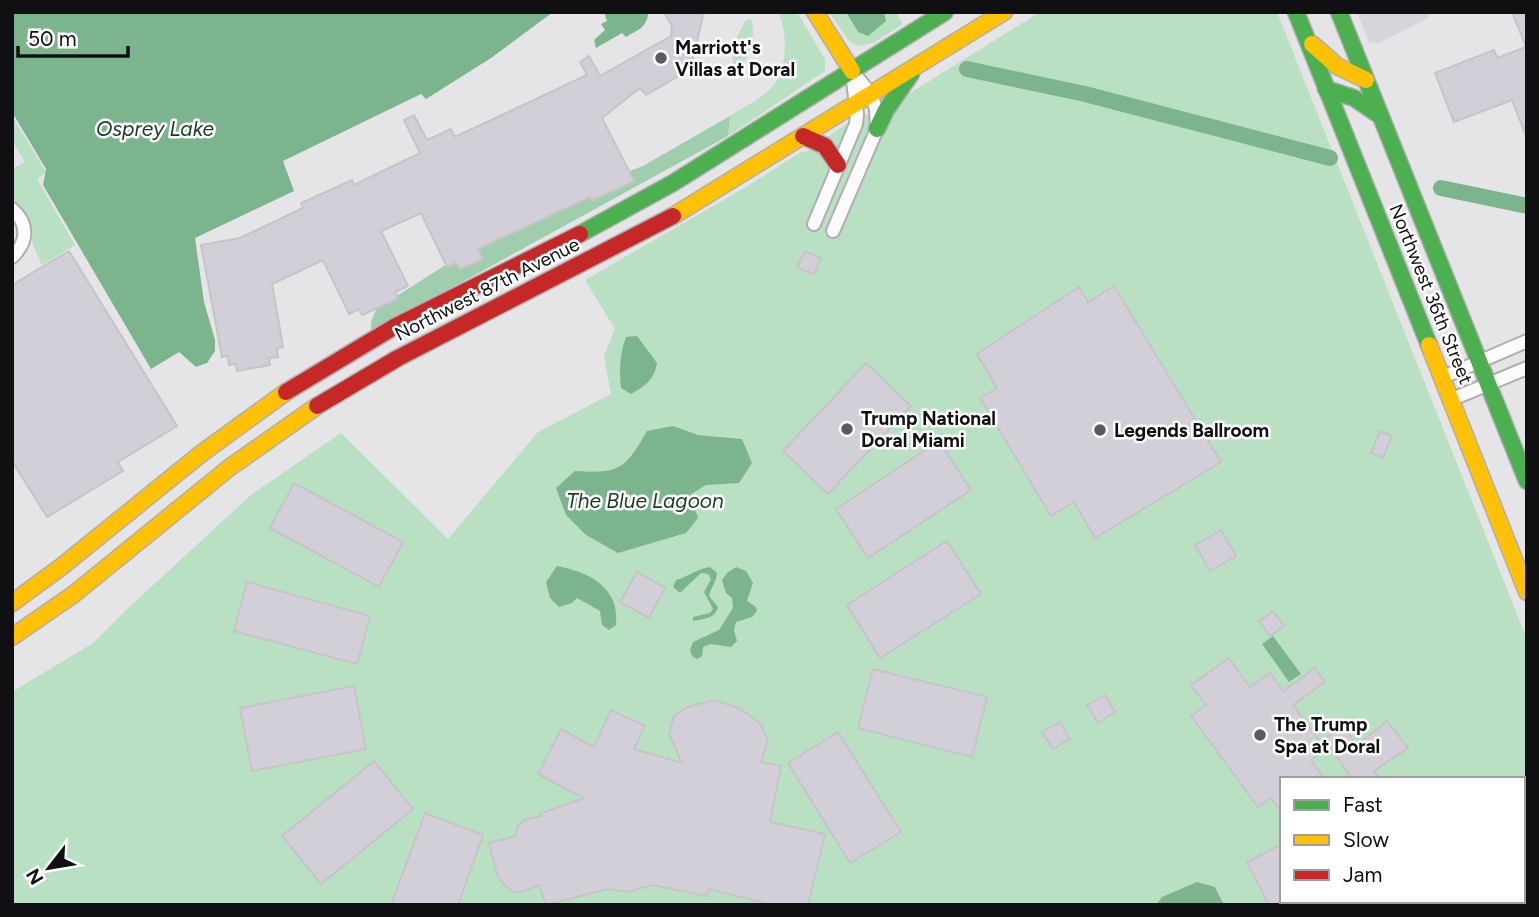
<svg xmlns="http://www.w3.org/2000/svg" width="1539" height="917" viewBox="0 0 1539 917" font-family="Figtree,sans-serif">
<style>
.built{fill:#d7d5dc}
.green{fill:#bae0c4;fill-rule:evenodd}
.forest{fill:#a0cdad}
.water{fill:#7cb58d}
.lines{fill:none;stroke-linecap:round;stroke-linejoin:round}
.canal{stroke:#7cb58d;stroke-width:16}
.building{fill:#d2cfd9;stroke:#c5c4c6;stroke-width:2}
.street-casing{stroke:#afaeb0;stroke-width:16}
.fast-casing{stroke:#afaeb0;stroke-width:19}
.slow-casing{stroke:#afaeb0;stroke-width:19}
.jam-casing{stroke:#afaeb0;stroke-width:19}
.street{stroke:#fbfbfb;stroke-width:12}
.fast{stroke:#4caf50;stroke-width:16}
.slow{stroke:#ffc107;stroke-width:16}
.jam{stroke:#c62828;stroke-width:16}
.poi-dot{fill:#5b5a5d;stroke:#fff;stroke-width:2.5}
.labels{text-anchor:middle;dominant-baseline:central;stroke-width:5;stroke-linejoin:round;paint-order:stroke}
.poi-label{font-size:19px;font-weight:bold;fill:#101012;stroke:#fff;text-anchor:start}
.street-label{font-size:19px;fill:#101012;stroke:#fff}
.water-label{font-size:21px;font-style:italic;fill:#193c23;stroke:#fff}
</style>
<rect width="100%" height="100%" fill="#e5e4e7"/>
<polygon class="built" points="1357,12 1433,12 1426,19 1379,43 1369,42"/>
<g class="green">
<path d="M778,12H797L825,59V71L728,136L730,116C743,107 762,99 772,87C788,71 788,31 778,12Z"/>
<polygon points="829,12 846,12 858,32 886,21 884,12 896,12 903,24 873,43 857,46 849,41"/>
<path d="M1040,12H1277L1527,639V905H12V692L93,643L125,611L252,494L341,433L448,539L538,432L611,394L604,356L615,329L585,280L746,187L801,152L808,151L849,122L864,115H893L907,95ZM1282,779H1523V901H1282Z"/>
<path d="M747,19L752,20C755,40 751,53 739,69L733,67C731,47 737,35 747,19Z"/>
<path d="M12,116L46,172L37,179L75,245L42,265C39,258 35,251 33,244C30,226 28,211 12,199V169L25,162L12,140Z"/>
</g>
<polygon class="forest" points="730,116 728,136 371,332 371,322 378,305 392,299 455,259 508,236 576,191 643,166"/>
<g class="water">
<polygon points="12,12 553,12 491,58 426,99 421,94 283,161 294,191 195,238 204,302 215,340 215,351 207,363 196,367 179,352 151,369 43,185 46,169 12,112"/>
<path d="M604,12H647L648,15C646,28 636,31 626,37L622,33L596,48L594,40L605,30L601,24L607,21Z"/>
<polygon points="846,12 884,12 886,21 868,36 858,32"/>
<path d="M637,336L657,363C654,380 645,386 631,394L621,388C619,372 620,352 626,337Z"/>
<path d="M673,426L698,435L742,439L752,463L739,483L706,485L690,495L698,518L686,533L618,553L586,535L566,515L556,488L575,471C620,474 625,469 647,431Z"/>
<path d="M557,566C589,572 620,587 616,625L609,630L602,625L600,611L577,598L572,603L559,607L550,598L546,582Z"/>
<path d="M710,567L717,573C716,583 711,587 709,596L718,607C715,619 703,619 693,621V617L710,613L713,609L704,592L711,579L708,574L701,573L680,593L673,587L676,580C689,576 697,569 710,567Z"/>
<polygon points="736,567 746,571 753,583 747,601 756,607 757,611 752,617 736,622 734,630 737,641 731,647 711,644 703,647 702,656 697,659 692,656 690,650 693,642 719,630 733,608 732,598 726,593 722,580 727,573"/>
<polygon points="1273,636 1301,674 1289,682 1262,644"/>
<polygon points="1197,882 1215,887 1224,905 1156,905 1162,897"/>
</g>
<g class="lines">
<g class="canal">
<polyline points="967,69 1085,94 1330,158"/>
<polyline points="1441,188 1527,206"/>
</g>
</g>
<g class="building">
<polygon points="664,12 704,12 692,62 694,67 646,95 640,88 602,118 634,181 592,201 590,197 478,249 483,259 460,269 456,263 447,267 421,213 381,231 408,286 395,292 398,299 362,315 359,309 349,314 323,260 272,284 283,347 277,348 278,357 269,358 270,365 237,371 236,364 229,365 228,356 222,357 201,245 240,238 303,208 301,203 352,180 354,185 420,153 404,120 414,115 427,140 451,129 455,137 587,75 580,62 589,56 600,76 671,36 672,26"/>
<polygon points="1512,12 1527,12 1526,136 1512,100 1454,122 1435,73 1494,50 1497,58 1526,47"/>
<polygon points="69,251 177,426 118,462 123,471 47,517 12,461 12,285"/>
<polygon points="805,251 821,258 814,275 797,267"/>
<polygon points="1114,286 1221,462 1095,538 1074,502 1051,516 980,398 997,388 977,354 1079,287 1088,302"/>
<polygon points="866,363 911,406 828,494 783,451"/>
<polygon points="1380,431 1392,436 1383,458 1371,453"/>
<polygon points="939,441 971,490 868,558 836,509"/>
<polygon points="294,483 403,542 379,587 270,528"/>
<polygon points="1221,530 1236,556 1210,571 1195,545"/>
<polygon points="947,541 981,594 880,658 847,605"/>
<polygon points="637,572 665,588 649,618 620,602"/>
<polygon points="247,582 370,616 357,664 234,631"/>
<polygon points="1273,611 1284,626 1270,636 1259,621"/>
<polygon points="1229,658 1250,687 1270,673 1283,691 1315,668 1325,682 1293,705 1326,750 1311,760 1324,779 1282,779 1282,813 1271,798 1258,807 1191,716 1206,705 1191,685"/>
<polygon points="873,669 987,697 972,757 858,728"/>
<polygon points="354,686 366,749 252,771 240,708"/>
<polygon points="1105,695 1115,712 1098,723 1087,705"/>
<polygon points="714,700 741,709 761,724 768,740 761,762 781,766 770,822 825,834 808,905 760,905 761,902 709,889 707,896 653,885 627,892 608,889 546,905 539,885 521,892 514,892 504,885 497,874 489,843 516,836 517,827 524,820 541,816 540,814 584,798 538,774 561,729 594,747 611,710 645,726 634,749 682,763 669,734 674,716 687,707"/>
<polygon points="1387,721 1408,748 1374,771 1379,779 1352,779 1325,739 1344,725 1356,746"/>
<polygon points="1060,722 1070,739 1053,749 1042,732"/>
<polygon points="838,732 901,832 850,863 788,763"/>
<polygon points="374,761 413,809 321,884 282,836"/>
<polygon points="425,813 483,835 458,905 391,905"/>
<polygon points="1282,844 1282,905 1269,905 1247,862"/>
</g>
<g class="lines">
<g class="street-casing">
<g id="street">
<path d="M12,209C29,224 28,242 12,257"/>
<polyline points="814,224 856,124 857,114 852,72"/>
<polyline points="833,231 877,129 876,109 871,94 852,71"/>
<polyline points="1441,378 1527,341"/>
<polyline points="1450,400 1527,368"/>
</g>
</g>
<g class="fast-casing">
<g id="fast">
<polyline points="1296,12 1429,345"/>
<polyline points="1339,12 1527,481"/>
<polyline points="1326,89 1354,98 1379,115"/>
<polyline points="877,129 886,110 911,74"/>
<polyline points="580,234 673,183 945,12"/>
</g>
</g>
<g class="slow-casing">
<g id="slow">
<polyline points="815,12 852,71"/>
<polyline points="1312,44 1337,66 1366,80"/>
<polyline points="673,216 1004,12"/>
<polyline points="1429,345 1527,592"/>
<polyline points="12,603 61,567 202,453 286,392"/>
<polyline points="12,637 74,594 229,468 317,406"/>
</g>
</g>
<g class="jam-casing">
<g id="jam">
<polyline points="803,136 825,146 838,165"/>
<polyline points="286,392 394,327 580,234"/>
<polyline points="317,406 398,358 673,216"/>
</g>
</g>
<use href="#street" class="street"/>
<use href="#fast" class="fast"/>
<use href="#slow" class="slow"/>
<use href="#jam" class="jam"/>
</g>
<g class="poi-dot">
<circle cx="661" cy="58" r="7"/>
<circle cx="847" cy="429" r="7"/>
<circle cx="1100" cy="430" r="7"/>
<circle cx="1260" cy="735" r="7"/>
</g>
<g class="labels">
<g class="poi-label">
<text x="675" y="47">Marriott's<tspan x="675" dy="22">Villas at Doral</tspan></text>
<text x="861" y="418">Trump National<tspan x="861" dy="22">Doral Miami</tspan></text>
<text x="1114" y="430">Legends Ballroom</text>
<text x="1274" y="724">The Trump<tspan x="1274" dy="22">Spa at Doral</tspan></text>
</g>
<g class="street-label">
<text transform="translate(487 289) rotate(-27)">Northwest 87th Avenue</text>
<text transform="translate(1431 294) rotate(68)">Northwest 36th Street</text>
</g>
<g class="water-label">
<text x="155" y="128">Osprey Lake</text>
<text x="645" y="500">The Blue Lagoon</text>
</g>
</g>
<rect width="1539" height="917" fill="none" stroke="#101012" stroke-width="28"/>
<rect x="1280" y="777" width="245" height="126" fill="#ffffff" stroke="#9f9fa0" stroke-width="2"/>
<rect x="1294" y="800" width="35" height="10" fill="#4caf50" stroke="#9f9fa0" stroke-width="2"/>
<text x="1343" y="812" font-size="21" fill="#101012">Fast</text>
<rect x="1294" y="835" width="35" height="10" fill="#ffc107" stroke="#9f9fa0" stroke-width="2"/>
<text x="1343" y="847" font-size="21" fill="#101012">Slow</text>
<rect x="1294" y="870" width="35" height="10" fill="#c62828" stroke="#9f9fa0" stroke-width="2"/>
<text x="1343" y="882" font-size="21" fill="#101012">Jam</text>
<g transform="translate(49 868) rotate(239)" stroke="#ffffff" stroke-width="5" paint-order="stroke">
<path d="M0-5L12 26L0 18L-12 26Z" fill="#101012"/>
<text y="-10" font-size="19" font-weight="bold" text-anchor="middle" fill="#101012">N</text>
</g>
<path d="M18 46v10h110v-10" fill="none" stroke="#101012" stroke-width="3.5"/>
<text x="28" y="46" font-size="21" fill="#101012" stroke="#ffffff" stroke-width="5" paint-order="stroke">50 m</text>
</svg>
